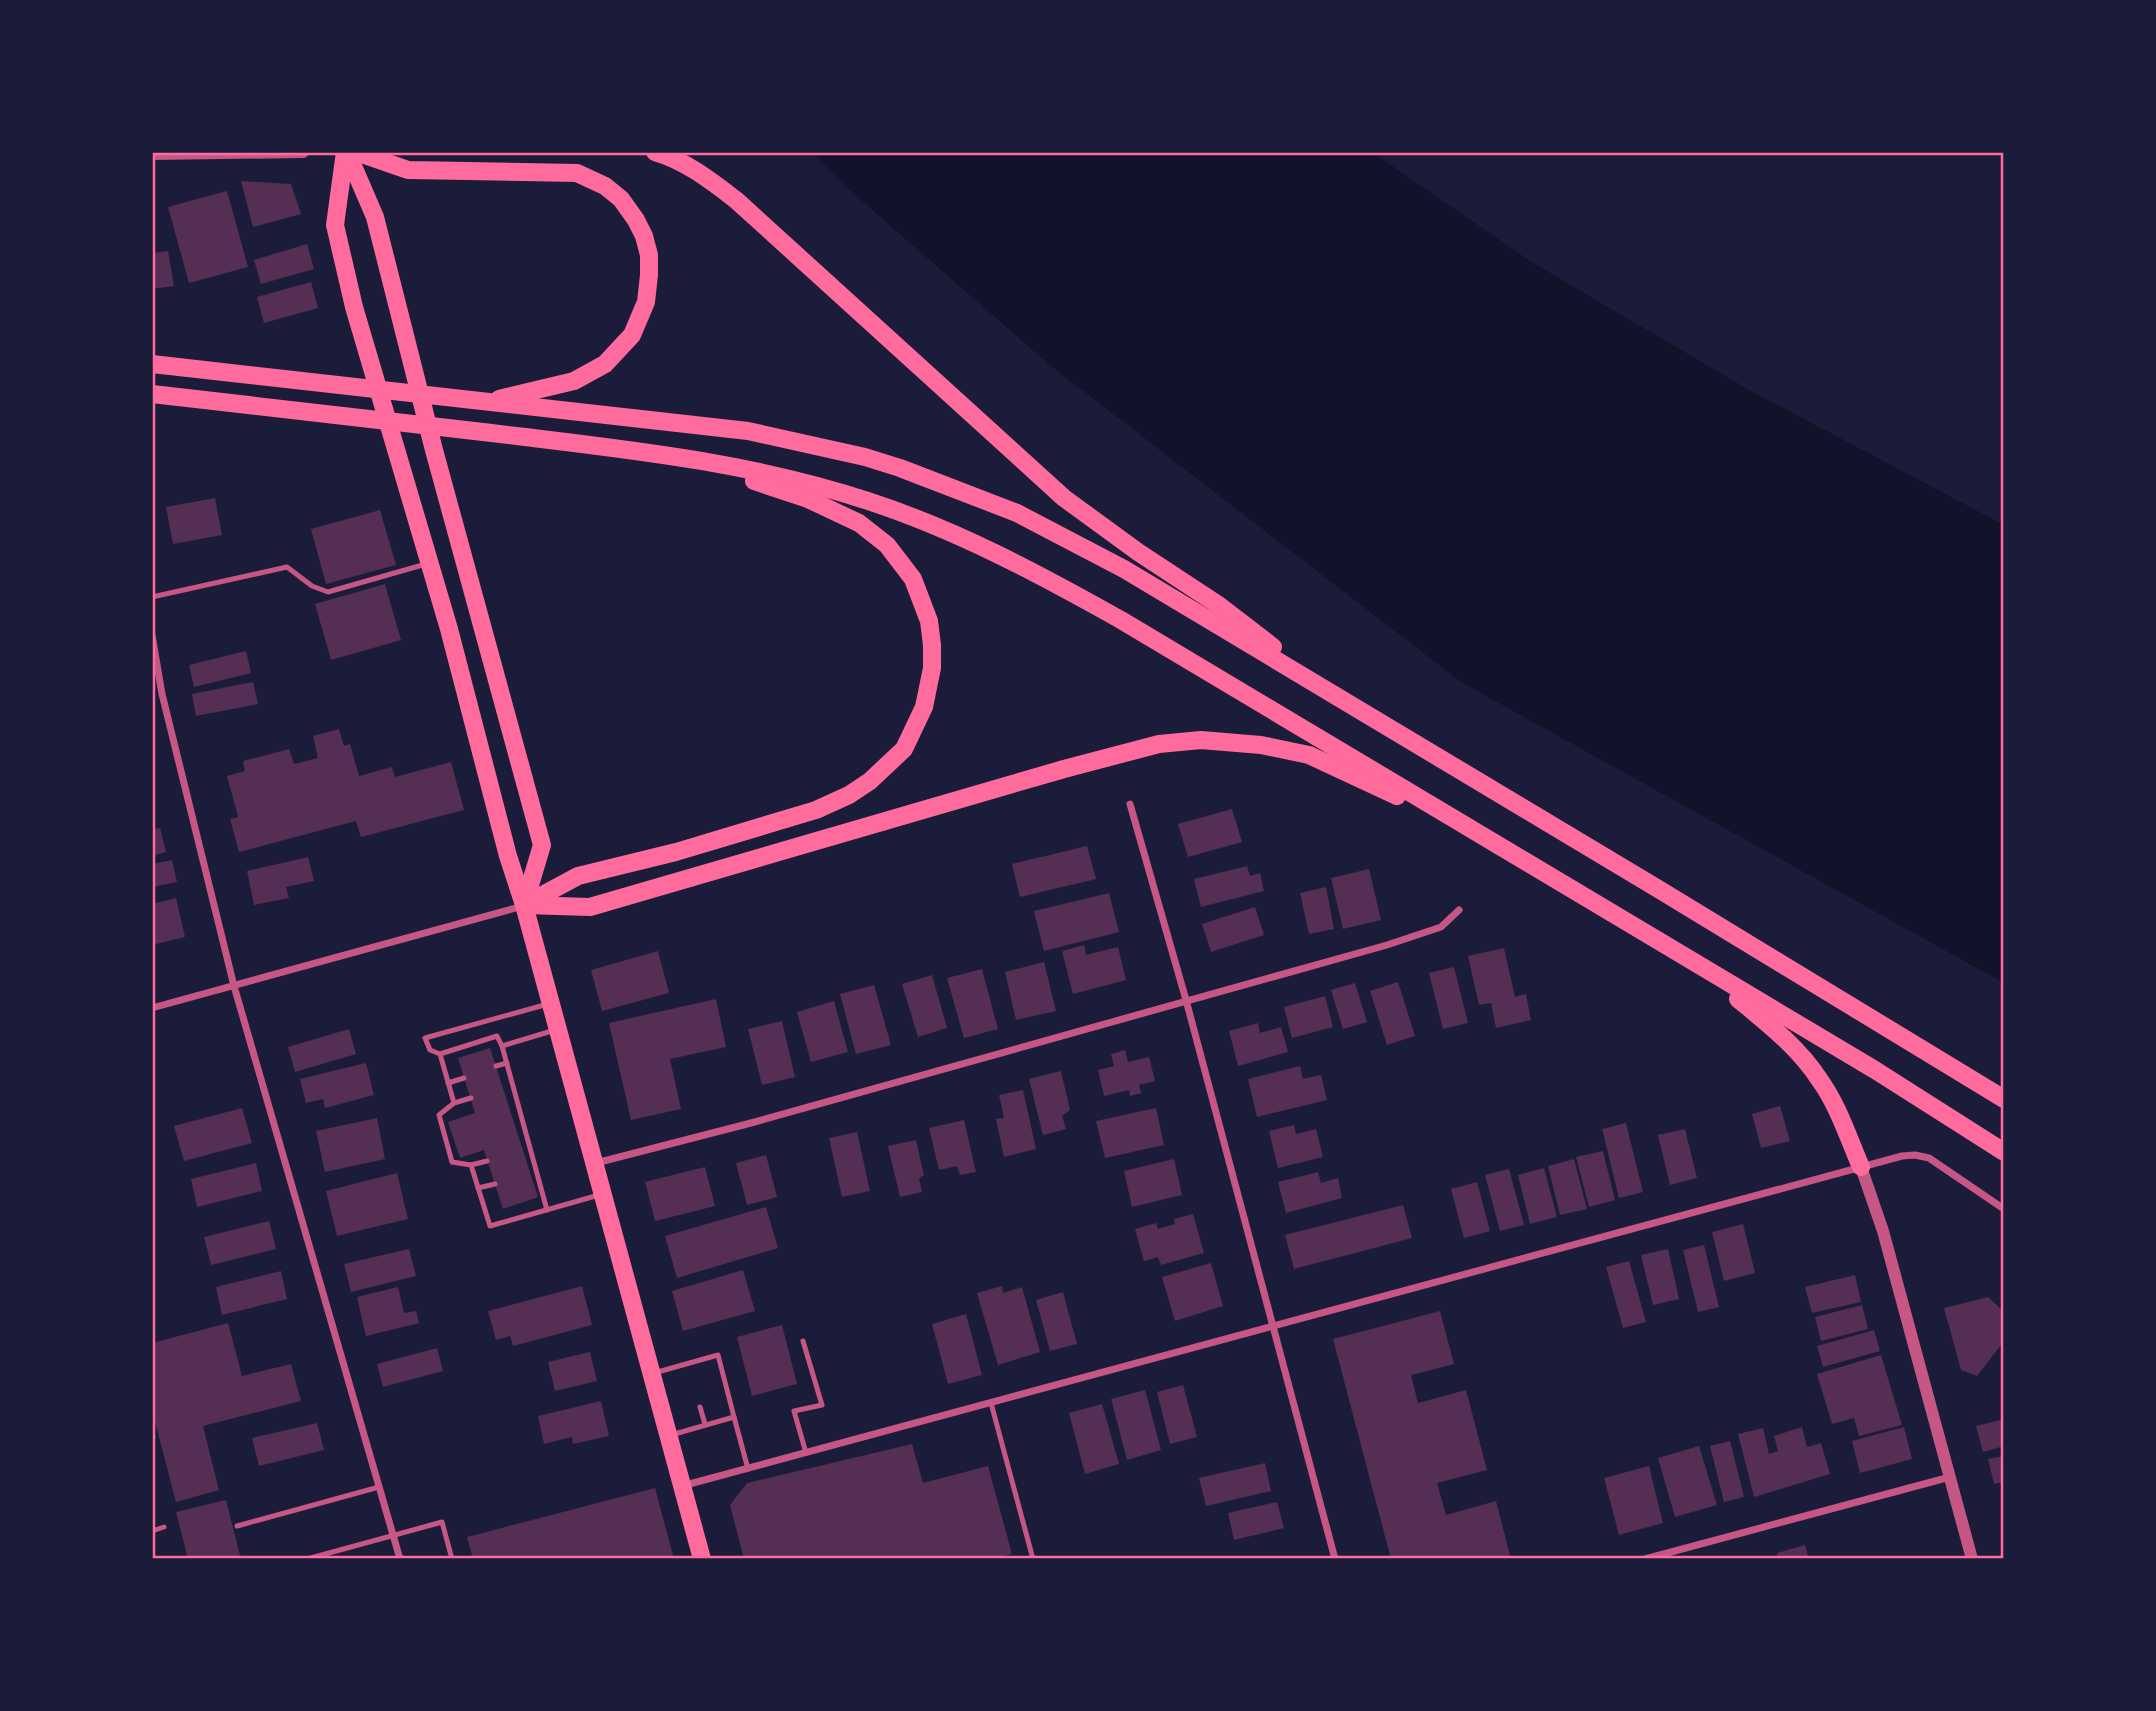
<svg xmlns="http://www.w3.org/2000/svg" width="2156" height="1711" viewBox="0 0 2156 1711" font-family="'Fira Sans Condensed',sans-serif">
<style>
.water{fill:#12122b}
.building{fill:#542f53}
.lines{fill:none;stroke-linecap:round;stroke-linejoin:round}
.service{stroke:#c65784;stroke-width:5}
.minor{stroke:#c65784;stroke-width:7}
.tertiary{stroke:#c65784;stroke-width:12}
.primary{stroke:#ff6b9d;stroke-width:18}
.neatline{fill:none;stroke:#ff6b9d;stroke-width:2.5}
</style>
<rect width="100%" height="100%" fill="#1b1b3a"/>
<polygon class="water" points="811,152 1372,152 1533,263 1751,391 2004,525 2004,983 1461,682 1051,366 846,187"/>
<g class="building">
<polygon points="241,181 291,184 301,214 253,227"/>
<polygon points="227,191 248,267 189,283 168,207"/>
<polygon points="307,244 314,269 261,284 254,260"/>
<polygon points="168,251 174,286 152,289 152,253"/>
<polygon points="311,282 318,308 264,323 257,297"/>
<polygon points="215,498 222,535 173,544 166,507"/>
<polygon points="380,510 396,565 326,584 311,529"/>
<polygon points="385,584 401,640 331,660 315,604"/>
<polygon points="246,651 251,673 194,687 189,665"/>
<polygon points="253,682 258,704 196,716 192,694"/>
<polygon points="339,729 344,746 350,744 359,776 392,767 395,777 451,762 464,810 361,837 356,821 239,852 230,819 238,817 227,776 245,771 243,761 289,749 294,764 318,758 313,736"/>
<polygon points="1232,809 1242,842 1188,857 1178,824"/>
<polygon points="160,828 166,852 152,856 152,829"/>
<polygon points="1087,846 1096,879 1020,897 1012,864"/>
<polygon points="308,857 314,881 286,887 289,898 254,905 247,871"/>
<polygon points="172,860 177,882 152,887 152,864"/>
<polygon points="1247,866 1250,876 1260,873 1264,891 1201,907 1194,879"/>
<polygon points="1369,869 1381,920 1343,929 1331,878"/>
<polygon points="1326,887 1334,929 1309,934 1300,893"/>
<polygon points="1109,893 1119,932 1044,951 1034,911"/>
<polygon points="176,898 185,937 152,945 152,904"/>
<polygon points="1255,907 1264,935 1211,952 1202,924"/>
<polygon points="1084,945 1086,955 1118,947 1126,980 1073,994 1062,951"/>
<polygon points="1504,948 1515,997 1526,994 1531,1020 1496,1028 1491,1003 1479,1005 1468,956"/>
<polygon points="658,951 669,993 602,1011 591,970"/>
<polygon points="1044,962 1056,1011 1016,1020 1005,972"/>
<polygon points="1454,967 1468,1023 1443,1029 1429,973"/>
<polygon points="982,969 998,1029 964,1038 947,978"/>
<polygon points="932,975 947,1028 918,1037 902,984"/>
<polygon points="1398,982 1415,1036 1387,1045 1370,991"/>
<polygon points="1355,983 1367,1022 1343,1029 1331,990"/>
<polygon points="874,985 891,1045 856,1054 840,994"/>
<polygon points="1325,996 1333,1027 1292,1038 1284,1007"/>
<polygon points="716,999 726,1047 670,1059 681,1109 631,1120 609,1023"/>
<polygon points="834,1001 848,1052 811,1062 797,1012"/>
<polygon points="782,1021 795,1077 762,1085 748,1029"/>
<polygon points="1258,1023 1260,1033 1281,1027 1288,1052 1238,1066 1229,1031"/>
<polygon points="349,1029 356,1054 295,1072 288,1047"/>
<polygon points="490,1048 538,1197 503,1209 484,1150 460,1158 448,1122 475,1113 458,1058"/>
<polygon points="1125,1050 1128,1062 1149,1057 1155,1081 1139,1085 1141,1093 1130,1096 1129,1090 1104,1096 1098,1070 1114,1066 1111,1054"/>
<polygon points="366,1063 374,1095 325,1108 323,1099 306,1103 300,1079"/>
<polygon points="1300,1066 1303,1079 1321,1075 1327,1100 1257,1117 1248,1079"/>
<polygon points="1061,1071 1070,1110 1062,1116 1066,1129 1043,1135 1029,1079"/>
<polygon points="1023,1090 1036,1149 1004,1157 996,1119 1004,1118 999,1095"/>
<polygon points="1780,1106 1790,1141 1761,1148 1752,1114"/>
<polygon points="242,1108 252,1143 184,1161 174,1126"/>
<polygon points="1156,1108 1164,1145 1105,1158 1096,1121"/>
<polygon points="377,1118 385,1159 325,1172 316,1131"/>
<polygon points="964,1120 976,1172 960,1175 957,1166 939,1170 929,1128"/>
<polygon points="1626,1123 1643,1192 1619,1198 1602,1129"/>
<polygon points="1294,1125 1296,1134 1316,1129 1323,1157 1278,1168 1269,1131"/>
<polygon points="1685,1129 1697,1178 1670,1185 1658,1135"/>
<polygon points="857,1132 870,1191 842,1197 829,1138"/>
<polygon points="916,1140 924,1175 919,1178 922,1192 900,1197 888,1146"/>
<polygon points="1603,1151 1615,1200 1589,1207 1576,1157"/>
<polygon points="766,1155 777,1197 747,1205 736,1163"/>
<polygon points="1174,1159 1182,1195 1132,1207 1124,1171"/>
<polygon points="1574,1159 1587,1209 1560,1215 1548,1166"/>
<polygon points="256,1163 262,1191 197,1207 191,1179"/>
<polygon points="705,1167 715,1206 655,1221 645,1182"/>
<polygon points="1544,1168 1557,1217 1530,1224 1518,1175"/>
<polygon points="1509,1169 1524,1225 1500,1231 1485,1175"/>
<polygon points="1318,1172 1321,1183 1338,1178 1342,1198 1286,1213 1278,1182"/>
<polygon points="397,1173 408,1219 337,1236 326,1191"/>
<polygon points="1477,1182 1490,1231 1464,1238 1451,1189"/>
<polygon points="1403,1205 1412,1238 1294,1269 1285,1235"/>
<polygon points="766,1207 778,1248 677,1278 665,1236"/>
<polygon points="1193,1214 1204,1253 1161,1265 1158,1257 1144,1261 1135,1229 1156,1223 1158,1229 1175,1224 1174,1219"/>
<polygon points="269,1221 276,1249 211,1265 204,1237"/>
<polygon points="1743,1224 1755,1273 1724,1281 1712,1232"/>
<polygon points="1704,1245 1719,1307 1698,1312 1683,1250"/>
<polygon points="409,1249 416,1276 351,1292 344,1264"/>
<polygon points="1668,1249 1679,1299 1653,1305 1641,1255"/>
<polygon points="1629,1261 1646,1322 1623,1328 1606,1267"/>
<polygon points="1211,1263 1223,1306 1175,1321 1162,1277"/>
<polygon points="743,1270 755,1311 683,1331 672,1291"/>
<polygon points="281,1271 287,1299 222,1315 216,1287"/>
<polygon points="1855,1275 1861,1302 1812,1313 1805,1287"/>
<polygon points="582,1286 592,1325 513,1346 510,1336 496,1340 488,1311"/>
<polygon points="1002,1286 1003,1293 1022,1287 1040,1352 998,1365 977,1293"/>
<polygon points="398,1287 404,1313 416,1311 419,1323 366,1336 357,1297"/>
<polygon points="1063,1292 1077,1344 1050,1351 1036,1300"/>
<polygon points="1988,1297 2004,1312 2004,1341 1977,1376 1961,1370 1944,1308"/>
<polygon points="1862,1305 1868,1329 1821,1341 1815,1317"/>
<polygon points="1440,1311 1454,1364 1411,1375 1418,1403 1466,1390 1487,1470 1437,1483 1446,1515 1496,1501 1511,1559 1391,1559 1333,1339"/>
<polygon points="966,1314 982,1375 948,1384 932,1324"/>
<polygon points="228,1323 242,1376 291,1364 301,1401 203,1426 219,1490 176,1502 154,1418 152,1419 152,1343"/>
<polygon points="782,1325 797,1384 752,1396 737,1337"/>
<polygon points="1874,1330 1880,1351 1823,1367 1817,1346"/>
<polygon points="437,1348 443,1371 383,1387 377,1364"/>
<polygon points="590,1352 597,1381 555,1391 548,1362"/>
<polygon points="1881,1355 1902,1425 1859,1436 1854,1418 1832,1424 1817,1374"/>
<polygon points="1183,1385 1197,1437 1170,1444 1157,1392"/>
<polygon points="1145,1390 1161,1450 1127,1460 1111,1399"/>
<polygon points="601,1401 609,1436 573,1444 572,1437 544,1444 538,1416"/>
<polygon points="1102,1404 1119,1464 1085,1474 1069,1413"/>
<polygon points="2004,1419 2004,1446 1983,1452 1976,1426"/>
<polygon points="317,1423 324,1450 259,1466 252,1438"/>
<polygon points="1802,1427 1807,1447 1821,1443 1830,1474 1754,1497 1738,1434 1763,1428 1769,1454 1778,1451 1774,1436"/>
<polygon points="1904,1427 1912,1459 1860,1473 1852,1441"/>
<polygon points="1730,1441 1744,1497 1724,1502 1710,1446"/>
<polygon points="912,1444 923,1483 988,1466 1012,1554 994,1559 744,1559 730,1505 747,1483"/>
<polygon points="1699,1446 1717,1505 1675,1517 1658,1458"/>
<polygon points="2004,1456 2004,1482 1994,1484 1988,1459"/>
<polygon points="1265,1463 1271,1491 1206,1506 1199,1478"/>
<polygon points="1649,1466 1663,1523 1619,1535 1604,1478"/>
<polygon points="655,1488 674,1559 473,1559 467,1537"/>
<polygon points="226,1500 241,1559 188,1559 176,1512"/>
<polygon points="1277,1502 1284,1528 1234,1540 1228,1513"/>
<polygon points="1805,1545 1809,1559 1778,1559 1777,1553"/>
</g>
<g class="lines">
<g class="service">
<polyline points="152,597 287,567 312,586 328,592 426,564"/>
<polyline points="555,1030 502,1046 497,1036 440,1054 454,1103 439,1115 452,1162 471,1165 490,1226 599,1195"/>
<polyline points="502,1046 547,1210"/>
<polyline points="440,1054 430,1050 425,1038 548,1004"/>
<polyline points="496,1066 507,1063"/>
<polyline points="448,1083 464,1078"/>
<polyline points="454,1103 471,1098"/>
<polyline points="471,1165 487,1161"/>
<polyline points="478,1188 495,1184"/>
<polyline points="803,1341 822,1405 794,1411 806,1453"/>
<polyline points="654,1373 718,1355 734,1417"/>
<polyline points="991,1403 1033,1559"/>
<polyline points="700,1407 705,1424"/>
<polyline points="671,1435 734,1417 748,1469"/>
<polyline points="152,1437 153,1437"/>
<polyline points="237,1526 379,1487"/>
<polyline points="152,1531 164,1527"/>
<polyline points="307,1559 442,1522 452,1559"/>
</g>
<g class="minor">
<polyline points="152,635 162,694 234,986 400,1559"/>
<polyline points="1130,804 1186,1000 1335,1559"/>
<polyline points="152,1008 523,906"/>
<polyline points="596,1163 751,1123 1387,945 1441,927 1459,910"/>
<polyline points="682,1486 1902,1156 1915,1155 1929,1158 2004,1209"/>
<polyline points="1645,1559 1950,1477"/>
</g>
<g class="tertiary">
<polyline points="152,154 303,152"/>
<polyline points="1861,1167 1883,1231 1972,1559"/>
</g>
<g class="primary">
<polyline points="345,152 335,225 354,307 449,629 508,856 524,905 702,1559"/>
<polyline points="347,152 375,217 434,450 542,845 524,905"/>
<polyline points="356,152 408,170 577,173 605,186 621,199 636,220 644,236 649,255 649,275 646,302 632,335 605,364 574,381 499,399"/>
<path d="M655,152C686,161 711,181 736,200L1064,498L1138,552L1220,606L1273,647"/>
<polyline points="152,364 748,431 865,457 900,468 1017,513 1124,569 1660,890 2004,1099"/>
<path d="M152,394C277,408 401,422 525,437C641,451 756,464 868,501C957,530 1039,574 1121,620L1875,1070L2004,1152"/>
<polyline points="524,905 590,907 1064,769 1159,744 1201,740 1261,745 1309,755 1397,796"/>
<polyline points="524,905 578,876 676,852 816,810 849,795 870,781 904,749 924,707 932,668 932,645 929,621 913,579 887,545 859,523 808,499 754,481"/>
<path d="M1738,999C1767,1023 1798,1047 1819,1079C1838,1105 1848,1137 1861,1167"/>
</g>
</g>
<rect width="2156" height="1711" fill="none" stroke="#1b1b3a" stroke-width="308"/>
<rect x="154" y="154" width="1848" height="1403" class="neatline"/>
</svg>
